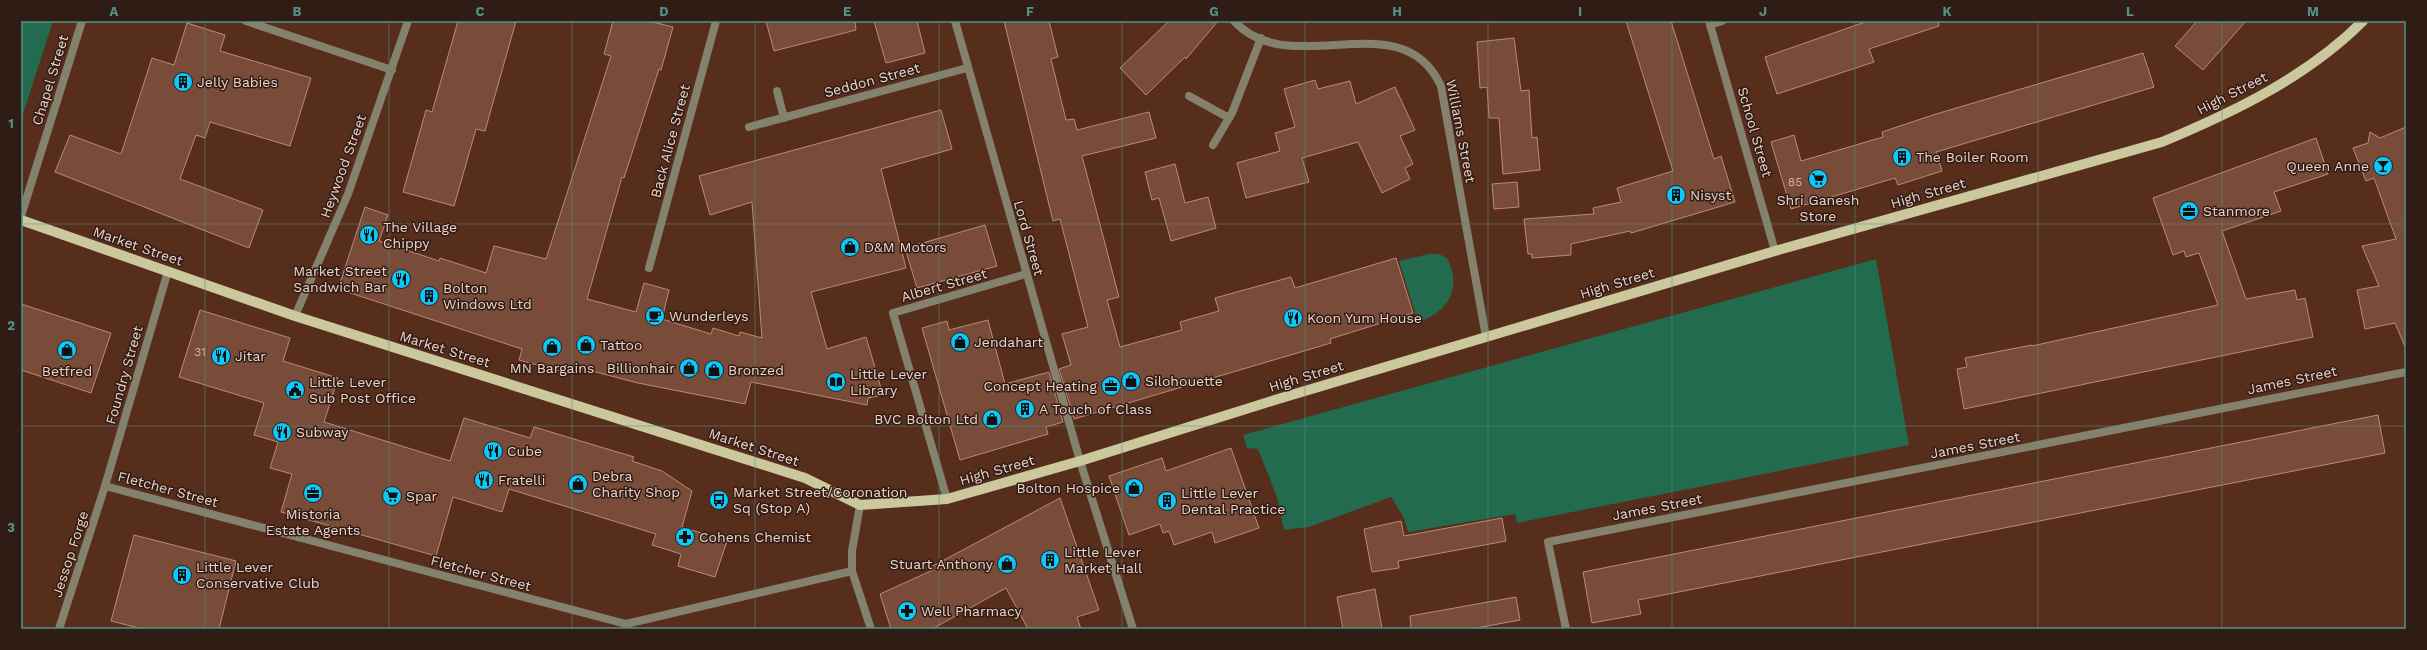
<svg xmlns="http://www.w3.org/2000/svg" width="2427" height="650" viewBox="0 0 2427 650" font-family="'Work Sans',sans-serif">
<style>
.green{fill:#226b4e}
.building{fill:#794c3a;stroke:#bb8a76}
.lines{fill:none;stroke-linecap:round;stroke-linejoin:round}
.street{stroke:#84826d;stroke-width:8}
.primary{stroke:#ccc89e;stroke-width:10}
.grid{fill:none;stroke:#529289;stroke-width:1;stroke-opacity:0.55}
.labels{text-anchor:middle;dominant-baseline:central;stroke-width:3;stroke-linejoin:round;paint-order:stroke}
.number-label{font-size:12px;fill:#d1b1a5}
.street-label{font-size:14px;fill:#eed3c9;stroke:#2f1c14}
.poi-label{font-size:14px;fill:#eed3c9;stroke:#2f1c14;text-anchor:start}
.neatline{fill:none;stroke:#529289;stroke-width:1.5}
.grid-label{font-size:13px;text-anchor:middle;font-weight:bold;fill:#529289}
</style>
<rect width="100%" height="100%" fill="#572e1c"/>
<g class="green">
<polygon points="21,21 53,21 21,120"/>
<path d="M1429,254H1439L1447,258C1463,288 1447,313 1418,322L1399,261Z"/>
<polygon points="1876,259 1909,445 1517,523 1515,514 1408,532 1404,518 1391,497 1309,527 1284,530 1277,497 1258,449 1247,448 1243,435"/>
</g>
<g class="building">
<polygon points="458,21 516,21 485,131 476,129 454,206 403,192 426,110 432,112"/>
<polygon points="613,21 649,21 673,27 661,70 659,69 624,178 622,177 587,299 636,312 644,283 669,290 662,319 711,334 713,328 739,336 740,332 762,338 752,202 710,215 699,176 941,110 952,149 881,169 906,268 811,292 827,349 866,337 883,395 868,398 867,405 751,382 745,404 638,383 569,365 567,373 519,360 522,349 338,289 365,207 388,215 379,241 439,261 440,258 486,273 494,246 546,259 611,56 604,54"/>
<polygon points="766,21 855,21 856,30 774,51"/>
<polygon points="874,21 917,21 925,53 886,63"/>
<polygon points="1004,21 1049,21 1058,57 1051,59 1066,120 1074,119 1077,130 1149,112 1156,138 1082,156 1119,297 1107,300 1120,347 1182,330 1180,322 1219,311 1215,298 1291,277 1295,288 1396,258 1413,313 1330,339 1331,343 1074,419 1059,369 1071,365 1062,334 1088,327 1060,219 1053,221"/>
<polygon points="1169,21 1218,21 1186,59 1185,57 1146,95 1120,68"/>
<polygon points="1626,21 1671,21 1714,159 1721,156 1735,202 1631,233 1630,231 1571,244 1571,255 1532,258 1532,254 1528,254 1524,219 1594,214 1593,208 1621,202 1617,188 1673,171"/>
<polygon points="1868,21 1938,21 1939,26 1869,49 1874,62 1777,94 1765,57"/>
<polygon points="2197,21 2246,21 2203,70 2175,46"/>
<polygon points="187,23 225,35 220,51 311,78 290,146 210,122 205,138 196,135 180,179 263,210 249,248 55,172 70,135 121,154 152,58 174,65"/>
<polygon points="1514,38 1521,91 1529,90 1532,138 1537,137 1540,170 1503,174 1499,118 1489,118 1487,87 1480,88 1477,42"/>
<polygon points="2143,53 2154,87 1936,152 1942,171 1898,185 1895,178 1791,209 1771,142 1794,135 1801,161 1883,137 1882,132 1936,114"/>
<polygon points="1315,80 1318,89 1350,81 1356,104 1395,87 1415,130 1400,136 1413,164 1405,168 1410,179 1382,193 1358,142 1302,158 1309,182 1246,198 1237,163 1280,151 1275,133 1295,127 1284,89"/>
<polygon points="2406,127 2406,349 2395,323 2365,329 2357,290 2379,286 2362,246 2396,239 2374,178 2366,181 2353,148 2368,143 2370,132 2380,138"/>
<polygon points="2316,138 2328,174 2274,192 2281,211 2222,231 2246,299 2295,290 2297,300 2305,298 2313,337 1964,409 1957,369 1967,367 1965,358 2032,345 2032,346 2218,305 2199,253 2186,257 2184,251 2173,255 2153,198"/>
<polygon points="1175,164 1185,203 1208,197 1216,228 1171,241 1159,198 1152,200 1145,172"/>
<polygon points="1517,182 1519,207 1494,209 1492,184"/>
<polygon points="985,225 997,266 917,288 905,248"/>
<polygon points="21,304 111,333 91,393 21,370"/>
<polygon points="200,310 290,338 283,361 338,378 324,422 450,461 464,418 530,438 534,427 634,457 632,461 662,471 692,491 682,527 727,541 715,577 678,566 681,554 652,545 656,534 509,489 502,512 453,497 436,556 281,512 292,474 270,468 278,442 254,435 264,403 179,377"/>
<polygon points="988,320 1005,384 1049,372 1063,422 1046,427 1048,434 960,460 922,328 947,321 949,330"/>
<polygon points="2378,415 2385,453 1638,600 1641,614 1592,623 1583,572"/>
<polygon points="1231,448 1259,528 1215,543 1212,532 1174,545 1169,531 1163,533 1160,524 1129,535 1109,476 1162,458 1166,471"/>
<polygon points="1060,498 1099,610 1077,617 1081,629 1028,629 1006,588 932,629 891,629 880,594 933,570 931,567"/>
<polygon points="1502,518 1506,541 1398,561 1399,568 1372,572 1364,529 1401,521 1404,536"/>
<polygon points="134,535 236,561 219,629 143,629 111,621"/>
<polygon points="1375,589 1382,629 1343,629 1337,597"/>
<polygon points="1516,597 1520,620 1471,629 1411,629 1410,616"/>
</g>
<g class="lines">
<g class="street">
<polyline points="246,21 392,70"/>
<polyline points="955,21 1080,461 1133,629"/>
<path d="M1234,21C1291,83 1401,0 1441,86L1486,337"/>
<polyline points="1709,21 1775,251"/>
<polyline points="1710,25 1722,21"/>
<polyline points="777,91 784,118"/>
<polyline points="1189,96 1229,118"/>
<polyline points="749,127 967,68"/>
<polyline points="1213,145 1232,113 1261,38"/>
<polyline points="21,216 82,21"/>
<polyline points="649,268 716,21"/>
<polyline points="295,316 348,194 408,21"/>
<polyline points="105,486 626,624 852,571"/>
<polyline points="947,499 893,313 1026,274"/>
<polyline points="860,505 852,551 852,571 871,629"/>
<polyline points="59,629 105,486 168,271"/>
<polyline points="1566,629 1548,542 2406,372"/>
</g>
<path class="primary" d="M21,220L295,316L805,478L860,505L947,499L1080,461L1278,399L1775,251L2162,142C2234,112 2307,77 2363,21"/>
</g>
<path class="grid" d="M205,21V629M389,21V629M572,21V629M755,21V629M939,21V629M1122,21V629M1305,21V629M1488,21V629M1672,21V629M1855,21V629M2038,21V629M2222,21V629M21,224H2406M21,426H2406"/>
<defs>
<g id="building-disc" transform="scale(1)"><circle r="9.5" fill="#0bcafa" stroke="#2f1c14"/><path d="M-4-6H4V6H1V3H-1V6H-4ZM-2.5-4.3h1.7v1.8h-1.7ZM.8-4.3h1.7v1.8H.8ZM-2.5-1h1.7V.8h-1.7ZM.8-1h1.7V.8H.8Z" fill="#111"/></g>
<g id="bar-disc" transform="scale(1)"><circle r="9.5" fill="#0bcafa" stroke="#2f1c14"/><path d="M-6-5H6L.8 .8V4.5H3.5V6h-7V4.5H-.8V.8Z" fill="#111"/></g>
<g id="supermarket-disc" transform="scale(1)"><circle r="9.5" fill="#0bcafa" stroke="#2f1c14"/><path d="M-6-5.5h2.5l.6 2H6L4.5 2H-2.5L-4.4-4H-6ZM-1.5 3.2a1.3 1.3 0 1 0 .1 0ZM3 3.2a1.3 1.3 0 1 0 .1 0Z" fill="#111"/></g>
<g id="office-disc" transform="scale(1)"><circle r="9.5" fill="#0bcafa" stroke="#2f1c14"/><path d="M-6-3h4V-5.5h4V-3h4V5H-6ZM-1-4.5V-3h2v-1.5ZM-6 0V1H6V0Z" fill="#111"/></g>
<g id="restaurant-disc" transform="scale(1)"><circle r="9.5" fill="#0bcafa" stroke="#2f1c14"/><path d="M-5-6h1v4h1v-4h1v4h1v-4h1v5L-1.5 .5V6h-2V.5L-5-1ZM5-6V6H3V1.5H1.5Q1.5-4 5-6Z" fill="#111"/></g>
<g id="shop-disc" transform="scale(1)"><circle r="9.5" fill="#0bcafa" stroke="#2f1c14"/><path d="M-5-2.5h2.3a2.7 3.5 0 0 1 5.4 0H5L5.5 6h-11ZM-1.5-2.5h3a1.5 2.3 0 0 0-3 0Z" fill="#111"/></g>
<g id="cafe-disc" transform="scale(1)"><circle r="9.5" fill="#0bcafa" stroke="#2f1c14"/><path d="M-5.5-4.5H6V0H3Q3 3.5 0 3.5H-2.5Q-5.5 3.5-5.5 0ZM3-3.2v2h1.7v-2ZM-6 4.5H4V6H-6Z" fill="#111"/></g>
<g id="library-disc" transform="scale(1)"><circle r="9.5" fill="#0bcafa" stroke="#2f1c14"/><path d="M-6-4Q-3-5.5-.7-3.5V5Q-3 3-6 4ZM6-4Q3-5.5 .7-3.5V5Q3 3 6 4Z" fill="#111"/></g>
<g id="civic-disc" transform="scale(1)"><circle r="9.5" fill="#0bcafa" stroke="#2f1c14"/><path d="M-.6-6.5H3V-4.5H.6V-3L4-1V1h2V6H-6V1h2V-1L-.6-3ZM-1.2 2.5V6h2.4V2.5Z" fill="#111"/></g>
<g id="bus-disc" transform="scale(1)"><circle r="9.5" fill="#0bcafa" stroke="#2f1c14"/><path d="M-5-6H5V4H4V6H2V4H-2V6H-4V4H-5ZM-3.5-4V0h7V-4ZM-3.5 1.2v1.5H-2V1.2ZM2 1.2v1.5H3.5V1.2Z" fill="#111"/></g>
<g id="pharmacy-disc" transform="scale(1)"><circle r="9.5" fill="#0bcafa" stroke="#2f1c14"/><path d="M-2-6h4v4h4v4h-4v4h-4v-4h-4v-4h4Z" fill="#111"/></g>
</defs>
<g fill-rule="evenodd">
<use href="#building-disc" x="183" y="82"/>
<use href="#building-disc" x="1902" y="157"/>
<use href="#bar-disc" x="2383" y="166"/>
<use href="#supermarket-disc" x="1818" y="179"/>
<use href="#building-disc" x="1676" y="195"/>
<use href="#office-disc" x="2189" y="211"/>
<use href="#restaurant-disc" x="369" y="235"/>
<use href="#shop-disc" x="850" y="247"/>
<use href="#restaurant-disc" x="401" y="279"/>
<use href="#building-disc" x="429" y="296"/>
<use href="#cafe-disc" x="655" y="316"/>
<use href="#restaurant-disc" x="1293" y="318"/>
<use href="#shop-disc" x="960" y="342"/>
<use href="#shop-disc" x="586" y="345"/>
<use href="#shop-disc" x="552" y="347"/>
<use href="#shop-disc" x="67" y="350"/>
<use href="#restaurant-disc" x="221" y="356"/>
<use href="#shop-disc" x="689" y="368"/>
<use href="#shop-disc" x="714" y="370"/>
<use href="#shop-disc" x="1131" y="381"/>
<use href="#library-disc" x="836" y="382"/>
<use href="#office-disc" x="1111" y="386"/>
<use href="#civic-disc" x="295" y="390"/>
<use href="#building-disc" x="1025" y="409"/>
<use href="#shop-disc" x="992" y="419"/>
<use href="#restaurant-disc" x="282" y="432"/>
<use href="#restaurant-disc" x="493" y="451"/>
<use href="#restaurant-disc" x="484" y="480"/>
<use href="#shop-disc" x="578" y="484"/>
<use href="#shop-disc" x="1134" y="488"/>
<use href="#office-disc" x="313" y="493"/>
<use href="#supermarket-disc" x="392" y="496"/>
<use href="#bus-disc" x="719" y="500"/>
<use href="#building-disc" x="1167" y="501"/>
<use href="#pharmacy-disc" x="685" y="537"/>
<use href="#building-disc" x="1050" y="560"/>
<use href="#shop-disc" x="1007" y="564"/>
<use href="#building-disc" x="182" y="575"/>
<use href="#pharmacy-disc" x="907" y="611"/>
</g>
<g class="labels">
<g class="number-label">
<text x="1795" y="182">85</text>
<text x="200" y="352">31</text>
</g>
<g class="street-label">
<text transform="translate(50 80) rotate(-73)">Chapel Street</text>
<text transform="translate(872 80) rotate(-15)">Seddon Street</text>
<text transform="translate(2232 93) rotate(-27)">High Street</text>
<text transform="translate(1461 131) rotate(79)">Williams Street</text>
<text transform="translate(1755 132) rotate(74)">School Street</text>
<text transform="translate(670 141) rotate(-75)">Back Alice Street</text>
<text transform="translate(343 166) rotate(-70)">Heywood Street</text>
<text transform="translate(1928 193) rotate(-16)">High Street</text>
<text transform="translate(1029 238) rotate(74)">Lord Street</text>
<text transform="translate(138 246) rotate(19)">Market Street</text>
<text transform="translate(1617 283) rotate(-17)">High Street</text>
<text transform="translate(944 285) rotate(-16)">Albert Street</text>
<text transform="translate(445 349) rotate(17)">Market Street</text>
<text transform="translate(124 375) rotate(-74)">Foundry Street</text>
<text transform="translate(1306 376) rotate(-17)">High Street</text>
<text transform="translate(2292 380) rotate(-12)">James Street</text>
<text transform="translate(1975 445) rotate(-11)">James Street</text>
<text transform="translate(754 447) rotate(18)">Market Street</text>
<text transform="translate(997 470) rotate(-16)">High Street</text>
<text transform="translate(168 489) rotate(15)">Fletcher Street</text>
<text transform="translate(1657 507) rotate(-11)">James Street</text>
<text transform="translate(70 554) rotate(-72)">Jessop Forge</text>
<text transform="translate(481 573) rotate(15)">Fletcher Street</text>
</g>
<g class="poi-label">
<text x="197" y="82">Jelly Babies</text>
<text x="1916" y="157">The Boiler Room</text>
<text x="2369" y="166" text-anchor="end">Queen Anne</text>
<text x="1690" y="195">Nisyst</text>
<text x="1818" y="200" text-anchor="middle">Shri Ganesh<tspan x="1818" dy="16">Store</tspan></text>
<text x="2203" y="211">Stanmore</text>
<text x="383" y="227">The Village<tspan x="383" dy="16">Chippy</tspan></text>
<text x="864" y="247">D&amp;M Motors</text>
<text x="387" y="271" text-anchor="end">Market Street<tspan x="387" dy="16">Sandwich Bar</tspan></text>
<text x="443" y="288">Bolton<tspan x="443" dy="16">Windows Ltd</tspan></text>
<text x="669" y="316">Wunderleys</text>
<text x="1307" y="318">Koon Yum House</text>
<text x="974" y="342">Jendahart</text>
<text x="600" y="345">Tattoo</text>
<text x="235" y="356">Jitar</text>
<text x="552" y="368" text-anchor="middle">MN Bargains</text>
<text x="675" y="368" text-anchor="end">Billionhair</text>
<text x="728" y="370">Bronzed</text>
<text x="67" y="371" text-anchor="middle">Betfred</text>
<text x="850" y="374">Little Lever<tspan x="850" dy="16">Library</tspan></text>
<text x="1145" y="381">Silohouette</text>
<text x="309" y="382">Little Lever<tspan x="309" dy="16">Sub Post Office</tspan></text>
<text x="1097" y="386" text-anchor="end">Concept Heating</text>
<text x="1039" y="409">A Touch of Class</text>
<text x="978" y="419" text-anchor="end">BVC Bolton Ltd</text>
<text x="296" y="432">Subway</text>
<text x="507" y="451">Cube</text>
<text x="592" y="476">Debra<tspan x="592" dy="16">Charity Shop</tspan></text>
<text x="498" y="480">Fratelli</text>
<text x="1120" y="488" text-anchor="end">Bolton Hospice</text>
<text x="733" y="492">Market Street/Coronation<tspan x="733" dy="16">Sq (Stop A)</tspan></text>
<text x="1181" y="493">Little Lever<tspan x="1181" dy="16">Dental Practice</tspan></text>
<text x="406" y="496">Spar</text>
<text x="313" y="514" text-anchor="middle">Mistoria<tspan x="313" dy="16">Estate Agents</tspan></text>
<text x="699" y="537">Cohens Chemist</text>
<text x="1064" y="552">Little Lever<tspan x="1064" dy="16">Market Hall</tspan></text>
<text x="993" y="564" text-anchor="end">Stuart Anthony</text>
<text x="196" y="567">Little Lever<tspan x="196" dy="16">Conservative Club</tspan></text>
<text x="921" y="611">Well Pharmacy</text>
</g>
</g>
<rect width="2427" height="650" fill="none" stroke="#2f1c14" stroke-width="44"/>
<rect x="22" y="22" width="2383" height="606" class="neatline"/>
<g class="grid-label">
<text x="114" y="16">A</text>
<text x="297" y="16">B</text>
<text x="480" y="16">C</text>
<text x="664" y="16">D</text>
<text x="847" y="16">E</text>
<text x="1030" y="16">F</text>
<text x="1214" y="16">G</text>
<text x="1397" y="16">H</text>
<text x="1580" y="16">I</text>
<text x="1763" y="16">J</text>
<text x="1947" y="16">K</text>
<text x="2130" y="16">L</text>
<text x="2313" y="16">M</text>
<text x="11" y="128">1</text>
<text x="11" y="330">2</text>
<text x="11" y="532">3</text>
</g>
</svg>
